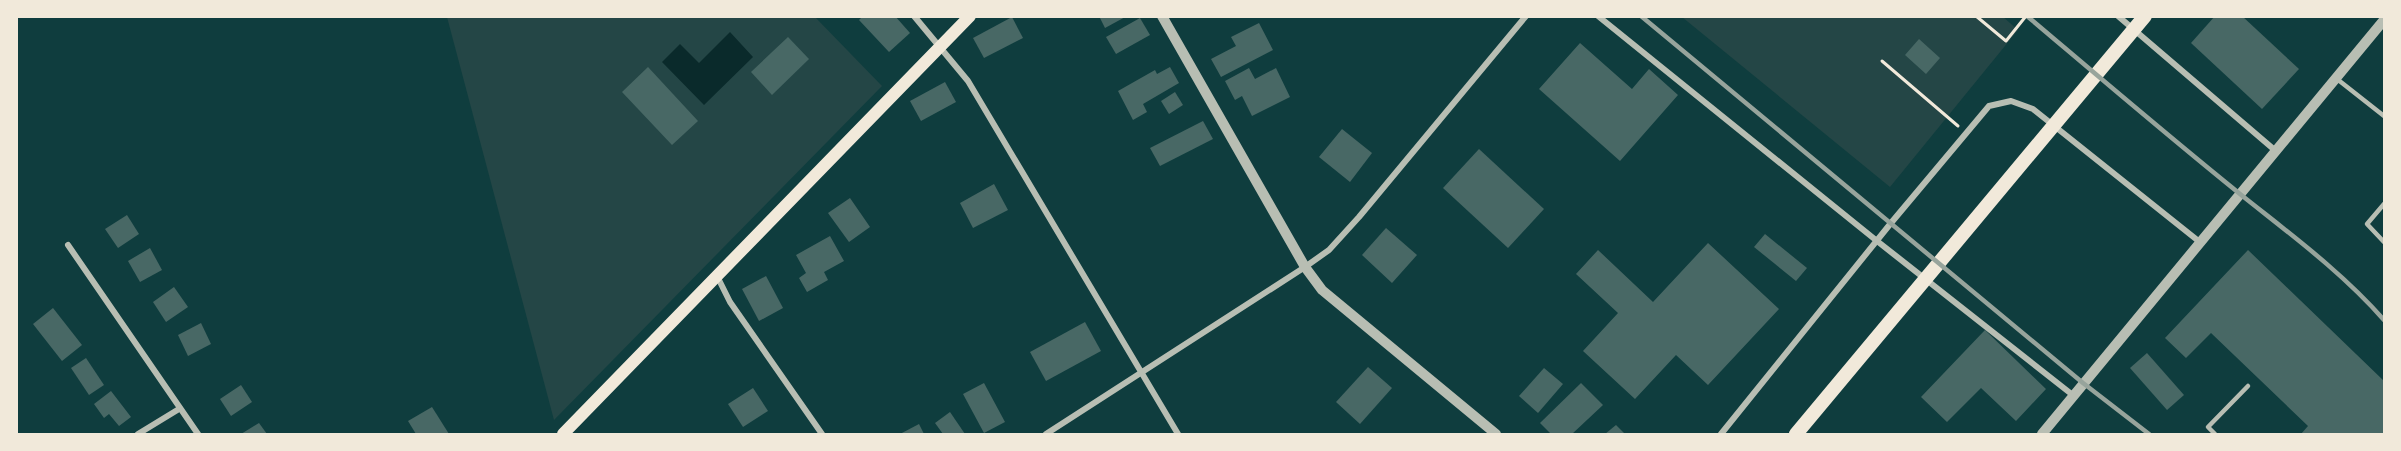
<svg xmlns="http://www.w3.org/2000/svg" width="2401" height="451" viewBox="0 0 2401 451" font-family="Poppins,sans-serif">
<style>
.green{fill:#244646}
.water{fill:#0a2a2b}
.building{fill:#486865}
.lines{fill:none;stroke-linecap:round;stroke-linejoin:round}
.path{stroke:#f1e9da;stroke-width:3}
.service{stroke:#b8beb3;stroke-width:4.5}
.minor{stroke:#b8beb3;stroke-width:6}
.tertiary{stroke:#b8beb3;stroke-width:10}
.secondary{stroke:#f1e9da;stroke-width:12}
.primary{stroke:#f1e9da;stroke-width:14}
.rail{stroke:#97a49c;stroke-width:4.5}
</style>
<rect width="100%" height="100%" fill="#0f3d3e"/>
<g class="green">
<polygon points="2002,16 2018,30 1890,187 1682,17"/>
<polygon points="447,17 815,17 882,86 554,420"/>
</g>
<polygon class="water" points="730,32 753,57 704,105 662,62 680,44 699,63"/>
<g class="building">
<polygon points="863,16 895,16 910,33 889,52 859,20"/>
<polygon points="1099,16 1127,16 1105,28"/>
<polygon points="2215,16 2242,16 2299,69 2262,109 2191,43"/>
<polygon points="1012,17 1023,38 984,58 973,38"/>
<polygon points="1140,18 1150,35 1116,54 1106,37"/>
<polygon points="1259,23 1273,50 1221,77 1211,59 1236,46 1231,37"/>
<polygon points="788,37 809,59 772,95 751,72"/>
<polygon points="1919,39 1940,58 1926,74 1905,55"/>
<polygon points="1580,43 1632,89 1649,69 1678,95 1620,161 1539,89"/>
<polygon points="648,67 698,121 672,145 622,92"/>
<polygon points="1170,67 1179,83 1143,104 1147,112 1133,120 1118,91 1155,70 1157,74"/>
<polygon points="1249,68 1255,79 1276,68 1290,97 1252,116 1242,96 1235,100 1225,81"/>
<polygon points="945,82 956,102 921,121 910,101"/>
<polygon points="1175,92 1183,105 1169,114 1161,101"/>
<polygon points="1203,121 1213,139 1160,166 1150,148"/>
<polygon points="1342,129 1372,153 1350,182 1319,157"/>
<polygon points="1479,149 1544,209 1508,248 1443,188"/>
<polygon points="994,184 1008,210 973,228 960,203"/>
<polygon points="850,198 870,227 849,242 828,213"/>
<polygon points="127,215 139,234 118,248 105,229"/>
<polygon points="1386,228 1417,255 1392,283 1362,255"/>
<polygon points="1765,234 1807,268 1796,281 1754,247"/>
<polygon points="830,236 844,261 824,272 828,280 807,292 799,278 806,273 796,255"/>
<polygon points="1708,243 1779,309 1708,385 1676,355 1635,399 1583,351 1618,313 1576,274 1598,250 1653,302"/>
<polygon points="150,248 162,270 140,282 128,261"/>
<polygon points="2248,250 2384,381 2384,434 2301,434 2308,426 2211,333 2186,358 2165,338"/>
<polygon points="766,276 783,308 759,321 742,289"/>
<polygon points="174,287 188,307 166,322 153,302"/>
<polygon points="53,308 82,345 62,361 33,324"/>
<polygon points="1085,322 1101,351 1046,381 1030,352"/>
<polygon points="201,323 211,344 188,356 178,335"/>
<polygon points="1985,330 2046,389 2016,421 1981,388 1947,422 1921,397"/>
<polygon points="2147,353 2184,395 2167,410 2130,368"/>
<polygon points="86,358 104,385 89,395 71,368"/>
<polygon points="1368,367 1392,388 1360,424 1336,402"/>
<polygon points="1544,368 1563,384 1538,413 1519,396"/>
<polygon points="984,383 1005,422 984,433 963,394"/>
<polygon points="1581,383 1603,405 1572,434 1551,434 1540,423"/>
<polygon points="241,385 252,402 231,416 220,399"/>
<polygon points="753,388 768,411 743,427 728,404"/>
<polygon points="111,391 131,417 119,426 109,414 104,418 94,404"/>
<polygon points="432,407 449,434 416,434 408,421"/>
<polygon points="950,412 965,434 943,434 935,423"/>
<polygon points="259,423 267,434 241,434"/>
<polygon points="919,424 924,434 900,434"/>
<polygon points="1616,425 1625,434 1605,434"/>
</g>
<g class="lines">
<g class="path">
<polyline points="1976,16 2006,41 2026,16"/>
<polyline points="1882,61 1958,126"/>
</g>
<g class="service">
<polyline points="2337,79 2384,116"/>
<polyline points="2384,204 2367,224 2384,242"/>
<polyline points="2215,434 2208,427 2248,386"/>
</g>
<g class="minor">
<polyline points="914,16 968,81 1178,434"/>
<polyline points="1598,16 1877,241 2074,396"/>
<polyline points="2118,16 2277,152"/>
<polyline points="68,245 198,434"/>
<polyline points="718,278 730,302 822,434"/>
<polyline points="138,434 179,409"/>
<polyline points="1046,434 1305,267 1329,250 1359,217 1526,16"/>
<polyline points="1721,434 1891,223 1989,106 2011,101 2033,109 2201,243"/>
</g>
<g class="tertiary">
<polyline points="1162,16 1305,267 1322,290 1496,434"/>
<polyline points="2042,434 2384,20"/>
</g>
<polyline class="secondary" points="563,434 970,16"/>
<polyline class="primary" points="1796,434 2145,16"/>
<g class="rail">
<polyline points="1641,16 2083,383 2149,434"/>
<path d="M2027,16C2098,76 2168,136 2240,194C2290,234 2342,272 2384,320"/>
</g>
</g>
<rect width="2401" height="451" fill="none" stroke="#f1e9da" stroke-width="36"/>
</svg>
